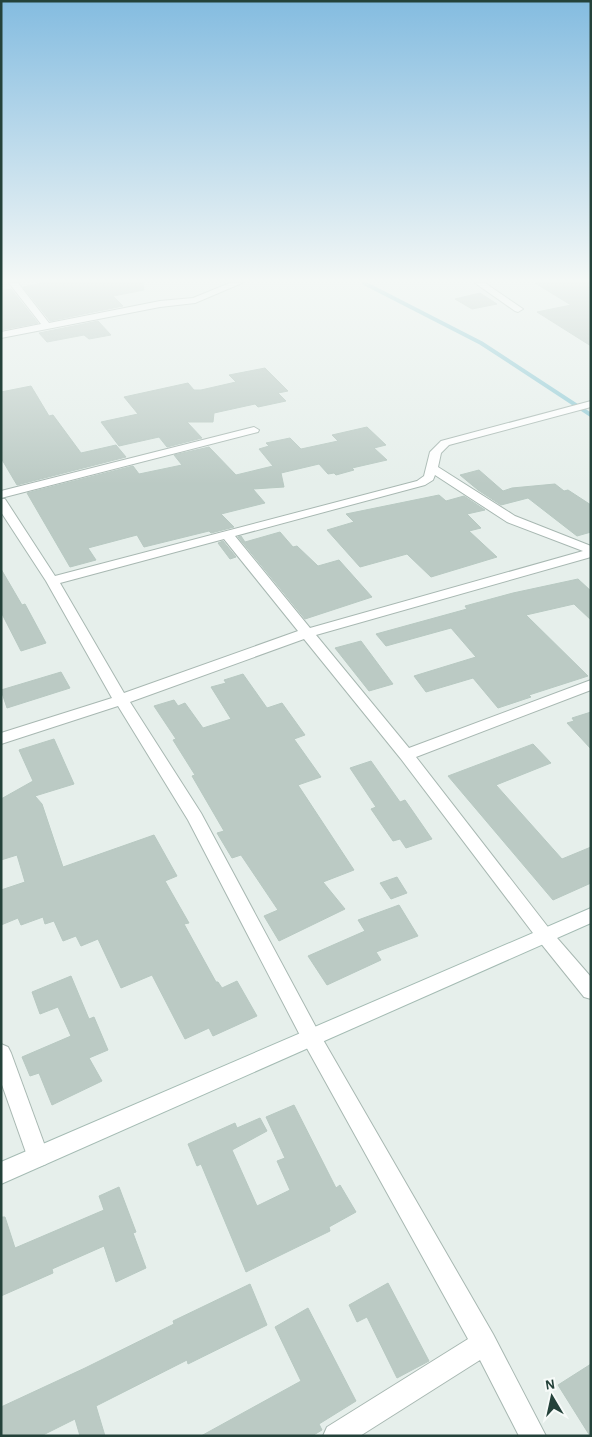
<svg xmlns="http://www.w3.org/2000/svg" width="592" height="1437" viewBox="0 0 592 1437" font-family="'Alegreya Sans',sans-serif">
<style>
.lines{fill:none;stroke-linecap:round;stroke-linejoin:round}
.stream{stroke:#8ec9d4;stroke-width:4}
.building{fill:#bbcac4;stroke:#b8c9c2}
.street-casing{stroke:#a8b8b2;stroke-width:2}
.secondary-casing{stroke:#a4bbb3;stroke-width:2}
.street{fill:#fff;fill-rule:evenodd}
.secondary{fill:#fff;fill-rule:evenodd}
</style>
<rect width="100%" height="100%" fill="#e6efeb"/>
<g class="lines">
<polyline class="stream" points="364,283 481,343 591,415"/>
</g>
<g class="building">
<polygon points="42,283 143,283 144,290 113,296 123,306 50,321 23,287"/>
<polygon points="535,283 591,283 591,346 537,312 571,305"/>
<polygon points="11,289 38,323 1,330 1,291"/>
<polygon points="480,293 497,304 472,309 455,299"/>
<polygon points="98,321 111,335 89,339 84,335 47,342 39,333"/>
<polygon points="265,368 288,391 278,393 286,401 258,407 255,404 214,413 213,422 187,422 202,438 167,447 159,437 119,446 101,422 138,414 124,397 188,383 194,390 201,390 236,382 229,375"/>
<polygon points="31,386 49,416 53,415 81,453 116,445 126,457 17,485 1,458 1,392"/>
<polygon points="367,427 386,445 374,448 387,460 352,468 354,470 336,475 334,473 328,474 319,464 281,473 284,487 253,489 265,503 221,514 234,527 211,533 209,531 144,547 137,535 88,548 96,560 70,567 27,493 133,466 139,474 182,465 174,455 209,447 236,475 273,466 259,449 269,446 266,443 290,438 301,449 338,441 332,435"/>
<polygon points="479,470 503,491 512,488 555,484 564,491 568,490 591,505 591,532 577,536 528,498 501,505 478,490 460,475"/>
<polygon points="439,495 446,501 464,496 485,510 467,514 481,528 469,531 497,557 431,577 407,554 360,567 327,530 354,522 346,514"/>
<polygon points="280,532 293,547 297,546 318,566 339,560 372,597 305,619 238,537 241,536 245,542"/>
<polygon points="223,541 236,557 230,559 218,543"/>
<polygon points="1,569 22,605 25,604 46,643 21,651 1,612"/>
<polygon points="578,579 591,591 591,620 574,604 526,615 588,676 529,695 531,697 498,708 473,678 426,692 414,676 476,657 451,628 386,646 376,634 467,609 465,606 513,593"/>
<polygon points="361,641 393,684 369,691 335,648"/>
<polygon points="61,672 70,688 7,708 1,690"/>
<polygon points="243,674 267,708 282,703 305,735 294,739 321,777 298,785 354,870 323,882 345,909 279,941 264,916 278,910 241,855 232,858 217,833 224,831 192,776 195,775 173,740 176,739 154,706 174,700 178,706 185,703 203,728 231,719 211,687 226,683 224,680"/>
<polygon points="591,712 591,749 567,723 574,721 572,718"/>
<polygon points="54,739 74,784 35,796 42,804 63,867 154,835 177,876 165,881 189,923 184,924 216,982 218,982 222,988 237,981 257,1016 213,1036 209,1028 185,1039 152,975 121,988 98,939 81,946 76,936 63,941 54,921 45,924 43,917 21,925 18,918 1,925 1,890 25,882 17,855 1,860 1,799 33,781 19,750"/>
<polygon points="533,744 551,763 496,785 562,859 591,847 591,883 553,900 448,776"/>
<polygon points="371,761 400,802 405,800 432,839 406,848 400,839 393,841 371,809 376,807 350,768"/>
<polygon points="397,877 407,893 391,899 380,883"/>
<polygon points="399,905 418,936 376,952 381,960 327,985 308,956 365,931 358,920"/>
<polygon points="71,976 89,1019 94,1017 108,1050 89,1058 102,1081 52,1105 39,1073 30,1076 22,1057 71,1036 58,1007 40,1014 32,992"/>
<polygon points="294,1105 336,1188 340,1185 356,1212 329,1227 330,1231 246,1272 201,1164 197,1166 188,1144 235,1123 237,1128 260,1118 267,1131 232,1150 257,1206 290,1190 277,1161 285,1158 266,1117"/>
<polygon points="119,1187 136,1232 133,1233 146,1268 116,1282 104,1246 52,1269 53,1273 1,1296 1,1217 5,1217 15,1248 104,1210 99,1196"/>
<polygon points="388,1283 429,1361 397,1378 367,1317 357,1322 349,1305"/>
<polygon points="250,1284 267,1325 188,1364 187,1360 96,1406 105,1436 80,1436 75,1419 41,1436 1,1436 1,1407 85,1368 174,1324 173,1321"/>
<polygon points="308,1308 356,1401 319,1424 322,1430 312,1436 201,1436 301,1381 275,1327"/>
<polygon points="591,1364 591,1436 590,1436 558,1385"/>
</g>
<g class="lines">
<g class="street-casing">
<g id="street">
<polygon points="9,283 18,283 49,323 160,301 193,298 230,283 242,283 195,303 160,307 1,338 1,332 41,324"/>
<polygon points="475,283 485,283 523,309 518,312 515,311"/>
<path d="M591,401V407L449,445L441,453L438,467L515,516L591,546V557L316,635L409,748L591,680V690L416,757L551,931L591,977V999L584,997L539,941L401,759L304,639L130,702L201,813L318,1031L493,1334L546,1436H519L480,1360L360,1436H323L327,1427L468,1339L304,1043L188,820L118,706L1,744V733L112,698L46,581L1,512V499H5L55,576L417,481L424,476L430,452L441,441ZM435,475L507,522L583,551L310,628L235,536L425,485L433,480ZM224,539L298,631L124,693L60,583Z"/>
<polygon points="254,427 259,430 258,432 1,498 1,491"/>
<polygon points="1,1044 8,1047 11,1053 49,1157 46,1164 38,1167 30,1164 1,1082"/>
</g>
</g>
<g class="secondary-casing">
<polygon id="secondary" points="591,908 591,923 1,1184 1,1162"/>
</g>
<use href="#street" class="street"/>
<use href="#secondary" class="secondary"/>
</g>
<linearGradient id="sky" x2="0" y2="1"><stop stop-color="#84bce0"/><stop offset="0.58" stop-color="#f4f8f6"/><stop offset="1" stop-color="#f4f8f6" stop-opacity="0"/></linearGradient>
<rect width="592" height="484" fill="url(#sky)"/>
<rect width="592" height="1437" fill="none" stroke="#24423a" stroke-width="5"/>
<g transform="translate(552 1397) rotate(351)" stroke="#f7fbf9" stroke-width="4" paint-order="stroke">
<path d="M0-4L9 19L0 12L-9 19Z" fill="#24423a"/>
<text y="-8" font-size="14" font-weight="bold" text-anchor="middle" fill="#24423a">N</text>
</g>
</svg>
